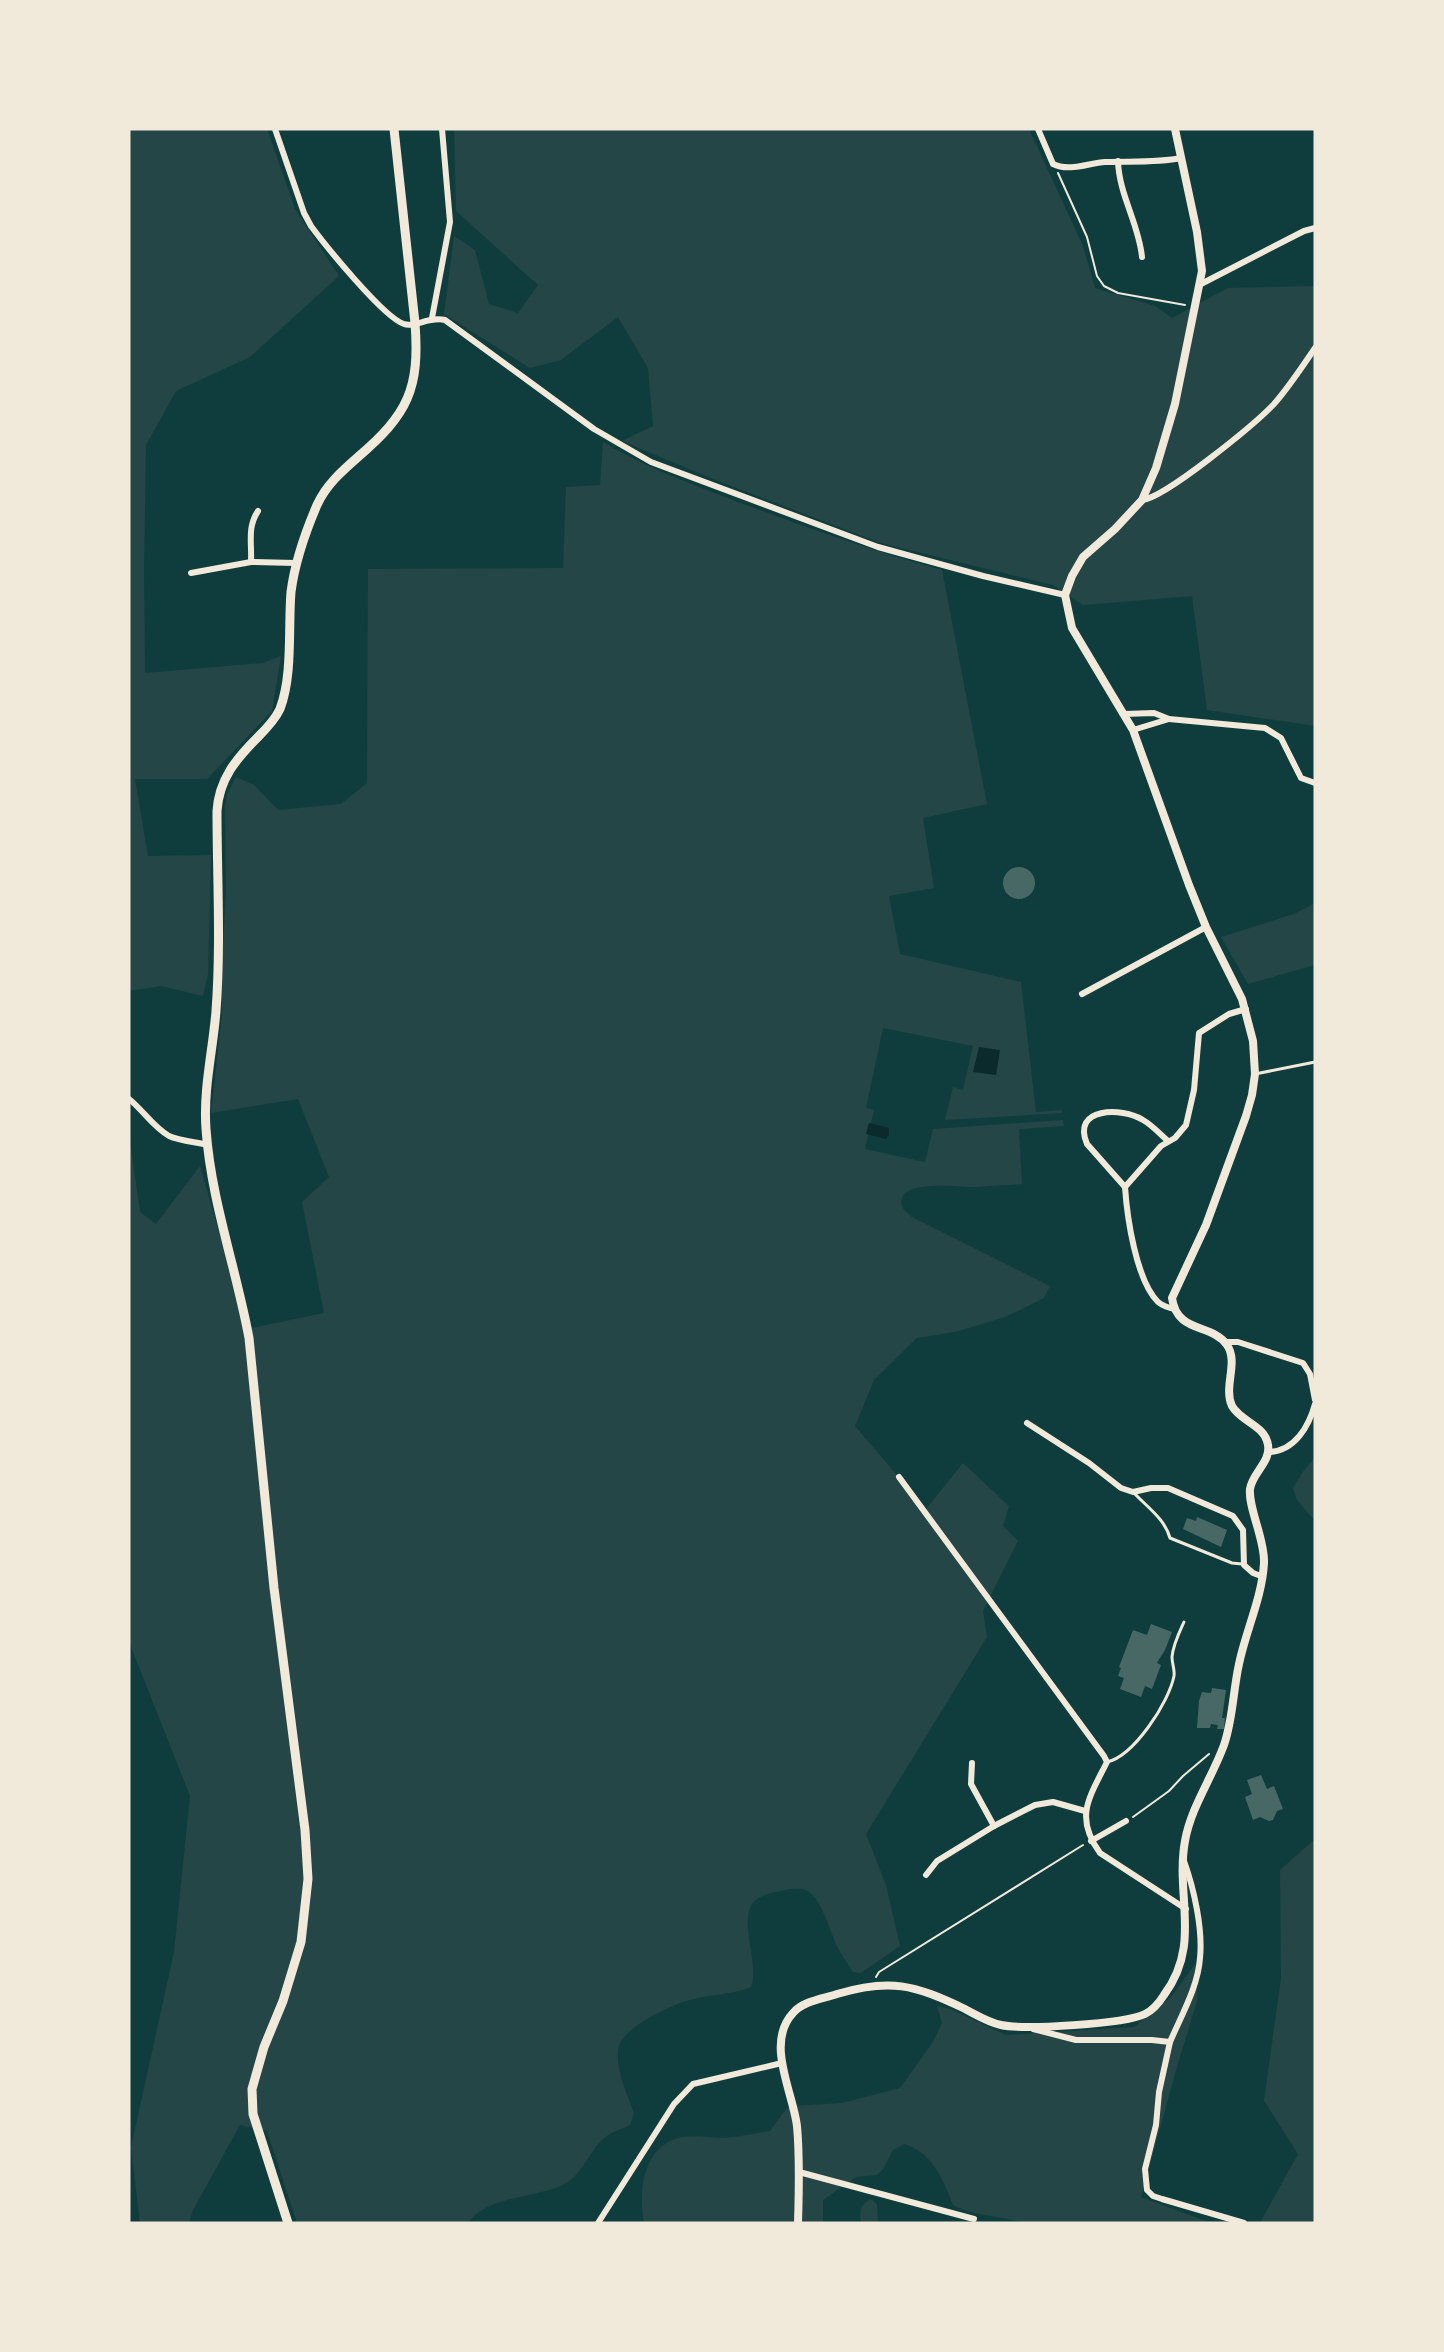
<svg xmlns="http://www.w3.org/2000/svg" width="1444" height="2352" viewBox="0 0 1444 2352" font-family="Overpass,sans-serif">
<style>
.green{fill:#244646}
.water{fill:#0a2a2b}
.building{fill:#486865}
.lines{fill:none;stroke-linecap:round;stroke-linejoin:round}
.path{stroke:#f1e9da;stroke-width:2}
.service{stroke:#f1e9da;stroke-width:3}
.minor{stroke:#f1e9da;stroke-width:6}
.tertiary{stroke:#f1e9da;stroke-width:8}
.secondary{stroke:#f1e9da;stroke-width:9}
</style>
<rect width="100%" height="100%" fill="#0f3d3e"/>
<g class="green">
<polygon points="129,129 267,129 295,209 339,276 250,357 176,391 146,445 144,568 145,673 263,663 281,656 272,711 207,779 135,779 148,856 211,855 208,974 203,996 161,986 129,991"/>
<polygon points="454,129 1029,129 1083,246 1095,288 1155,306 1172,318 1228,288 1315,286 1315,726 1207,710 1192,596 1083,605 1053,585 881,543 713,479 622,441 653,426 648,368 618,317 561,360 530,368 444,314 454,236 475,250 489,304 518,313 538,285 456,211"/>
<path d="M603,442C644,467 689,483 733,500C802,526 871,551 942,570L987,804L923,818L934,888L889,896L900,954L1021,982L1036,1112L1062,1110V1113L945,1120L953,1087L963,1090L973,1046L883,1028L866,1108L874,1110L865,1149L925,1162L933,1129L1063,1120L1064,1126L1019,1129L1022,1184C1007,1185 991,1186 976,1187C960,1187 908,1180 902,1198C899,1207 906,1212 912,1217L1050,1286L1044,1298L1005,1317L955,1332L917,1338L874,1380L855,1426L926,1509L963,1463L1009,1506L1003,1526L1018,1541L983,1611L987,1637L866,1834L886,1885L900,1946L865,1970L860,1973L853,1972C848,1964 842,1956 838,1948C830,1933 821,1893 803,1889C793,1887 781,1891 771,1893C757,1897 749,1902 748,1918C746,1938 758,1970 751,1987C729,1996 705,1994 683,2002C664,2009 620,2029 618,2050C616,2072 627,2093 634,2113L630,2125C622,2129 611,2132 604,2138C591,2149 581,2176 565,2184C537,2198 486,2196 468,2223H297L267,2131L240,2125L193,2210L189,2223H140L131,2147L174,1952L190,1796L129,1642V1134L140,1212L156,1224L200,1166L247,1329L324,1313L302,1202L329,1177L298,1099L211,1113L222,1014V959L226,894L225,807L227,794L236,777L254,785L278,810L341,804L367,783L368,569L563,568L566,487L600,485Z"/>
<polygon points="1315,903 1315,965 1248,984 1221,937 1294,914"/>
<polygon points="1314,1458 1315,1459 1315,1521 1297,1500 1293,1488 1302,1473"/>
<polygon points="1315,1839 1315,2223 1260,2223 1298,2154 1264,2101 1281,1978 1280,1870"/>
<path d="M1198,1960L1197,2001L1177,2067L1141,2197L1211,2223H1023C1000,2215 974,2217 953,2205C943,2179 933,2154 905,2144L893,2150L883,2169L877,2175L856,2177L823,2200V2223H644C638,2190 643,2144 683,2137C696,2135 711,2138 724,2138C739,2137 755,2133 770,2131L786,2109L793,2106L842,2103L900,2088L933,2042L942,2023L937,2006L950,2009L1006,2035L1134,2027L1171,1997Z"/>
<path d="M872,2199L877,2205L878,2223H861C859,2211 860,2203 872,2199Z"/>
</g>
<g class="water">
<polygon points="979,1047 1000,1050 996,1075 973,1072"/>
<polygon points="869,1123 889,1128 889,1135 886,1139 866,1134"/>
</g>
<g class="building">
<circle cx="1019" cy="883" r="16"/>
<polygon points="1197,1517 1227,1530 1221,1547 1183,1529 1187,1518 1196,1521"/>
<polygon points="1151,1624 1172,1632 1165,1650 1158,1661 1157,1663 1161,1665 1152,1689 1145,1686 1141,1697 1120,1689 1124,1678 1118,1676 1121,1668 1119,1667 1133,1630 1147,1635"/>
<polygon points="1212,1688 1226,1690 1222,1718 1225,1718 1224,1729 1217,1729 1218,1725 1211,1724 1210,1728 1197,1728 1199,1701 1202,1692 1211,1693"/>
<polygon points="1261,1775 1267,1789 1274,1786 1283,1809 1277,1811 1273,1820 1269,1821 1260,1817 1253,1820 1245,1797 1252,1794 1247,1780"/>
</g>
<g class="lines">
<g class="path">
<polyline points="1058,173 1087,237 1097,276 1104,286 1118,293 1185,305"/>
<polyline points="1315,1779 1315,1780"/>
<polyline points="1133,1817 1169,1791 1183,1776 1209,1754"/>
<polyline points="876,1977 879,1972 1083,1845"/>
</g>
<g class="service">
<polyline points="1255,1074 1315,1062"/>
<path d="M1133,1492C1147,1507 1165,1519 1170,1538L1232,1563L1242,1564"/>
<path d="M1107,1762C1134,1756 1169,1702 1174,1676C1175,1670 1172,1664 1172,1657C1173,1645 1179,1633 1184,1622"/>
</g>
<g class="minor">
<path d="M275,129L304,213L311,226C325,245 384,318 404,324C414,328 430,316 445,320L594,429L651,462L878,547L983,576L1065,595"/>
<path d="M1038,129L1053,164C1069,172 1089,163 1105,162C1131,161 1156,163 1182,158"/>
<path d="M1118,161C1119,195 1139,224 1142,257"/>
<polyline points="1201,284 1304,231 1315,228"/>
<polyline points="432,318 450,222 442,129"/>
<path d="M1142,500C1165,498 1255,424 1274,404C1289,387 1302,367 1315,348"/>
<path d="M251,562C252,542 247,528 258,511"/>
<polyline points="191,573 251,562 295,563"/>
<polyline points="1124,714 1154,713 1169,719 1265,728 1281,738 1301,778 1315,783"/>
<polyline points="1133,730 1169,719"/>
<polyline points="1082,994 1206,927"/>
<path d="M129,1099C143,1110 153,1127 169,1136C180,1141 196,1142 208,1145"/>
<path d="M1125,1187L1087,1144C1071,1107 1122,1107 1143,1120C1152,1125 1160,1134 1168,1141"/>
<path d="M1175,1309C1168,1308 1163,1306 1158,1302C1136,1280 1127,1217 1125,1187L1161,1146L1175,1138L1186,1125L1194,1090L1199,1033L1229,1014L1246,1009"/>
<polyline points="1225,1342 1238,1342 1303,1363 1310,1374 1315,1400"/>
<polyline points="1027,1423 1089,1463 1121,1488 1133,1492 1151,1488 1168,1488 1233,1516 1243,1530 1244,1565 1253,1573 1261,1576"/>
<path d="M1269,1452C1295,1451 1309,1426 1315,1404"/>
<path d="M899,1477L1104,1756L1107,1762C1089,1798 1074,1817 1100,1853L1186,1909"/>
<polyline points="972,1763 971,1784 994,1826"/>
<polyline points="1091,1841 1126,1821"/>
<polyline points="926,1875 937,1861 994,1826 1035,1805 1053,1802 1085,1811"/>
<polyline points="1033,2029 1076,2040 1152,2040 1170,2042 1159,2092 1156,2125 1145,2169 1147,2190 1153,2196 1162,2199 1244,2223"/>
<path d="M1170,2042C1181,2016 1198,1987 1200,1958C1203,1929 1194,1889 1184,1861"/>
<polyline points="799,2172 974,2219"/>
<polyline points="598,2223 674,2104 693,2084 782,2063"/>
</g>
<path class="tertiary" d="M798,2223C799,2191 800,2158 797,2126C793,2092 765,2043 793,2013C803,2001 822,1999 837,1994C890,1978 914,1985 963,2008C975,2014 987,2022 1001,2025C1024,2030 1124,2024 1145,2014C1153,2010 1159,2003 1164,1995C1202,1944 1175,1896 1185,1841C1191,1807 1212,1778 1224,1745C1233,1719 1233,1691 1239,1664C1246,1630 1262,1598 1264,1563C1265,1539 1248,1508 1250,1489C1252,1473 1271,1462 1268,1445C1265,1425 1241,1422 1232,1406C1223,1387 1239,1362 1227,1345C1212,1323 1177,1334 1172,1298L1206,1225L1246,1116L1252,1095L1255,1074L1253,1041L1242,999L1206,927L1189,885L1133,730L1072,628L1065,595L1072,576L1083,557L1115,529L1142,500L1156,468L1175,404L1202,271L1197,232L1175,129"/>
<path class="secondary" d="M288,2223L253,2114L252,2089L264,2047L283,2001L301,1942L308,1879L305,1830L274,1588L249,1338C236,1268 211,1200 206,1129C203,1089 213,1050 216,1011C221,944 217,877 217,811C219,779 236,759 258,737C266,729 275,720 280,709C293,675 288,628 291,592C295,561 305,533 317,505C326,485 342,471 358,457C408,414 420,389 415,323L394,129"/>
</g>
<rect width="1444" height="2352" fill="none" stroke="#f1e9da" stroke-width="261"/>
</svg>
